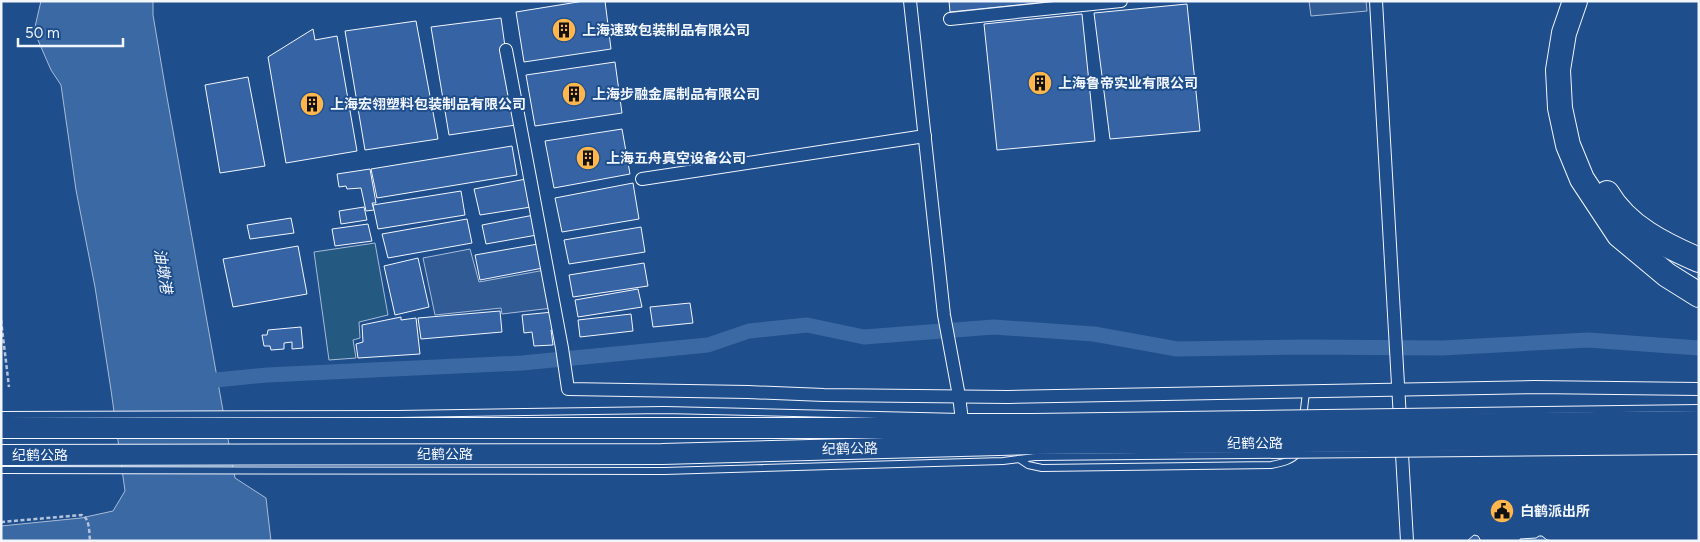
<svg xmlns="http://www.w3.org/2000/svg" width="1700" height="542" viewBox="0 0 1700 542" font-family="Figtree,'Noto Sans SC',sans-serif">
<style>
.green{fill:#245a82;stroke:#a8bbd7}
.parking{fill:#305b95;stroke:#a8bbd7}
.water{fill:#3b69a3;stroke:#a8bbd7}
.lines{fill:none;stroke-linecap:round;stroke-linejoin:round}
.canal{stroke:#3b69a3;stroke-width:15}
.building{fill:#3563a3;stroke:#f2f6ff}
.service-casing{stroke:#f2f6ff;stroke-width:8}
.minor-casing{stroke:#f2f6ff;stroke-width:14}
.primary-casing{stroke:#f2f6ff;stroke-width:22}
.motorway-casing{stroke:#f2f6ff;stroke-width:26}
.path{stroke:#b3c4dc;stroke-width:2.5;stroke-dasharray:4 2.5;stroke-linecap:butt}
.service{stroke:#1f4e8c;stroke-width:6}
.minor{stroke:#1f4e8c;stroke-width:12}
.primary{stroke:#1f4e8c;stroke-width:20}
.motorway{stroke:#1f4e8c;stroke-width:24}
.service-bridge-casing{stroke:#f2f6ff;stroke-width:8;stroke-linecap:butt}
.primary-bridge-casing{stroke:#f2f6ff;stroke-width:22;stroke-linecap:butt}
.service-bridge{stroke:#1f4e8c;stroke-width:6}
.primary-bridge{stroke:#1f4e8c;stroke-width:20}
.labels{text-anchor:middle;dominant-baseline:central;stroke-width:4;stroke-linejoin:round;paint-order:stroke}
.poi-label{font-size:14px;font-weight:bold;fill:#f2f6ff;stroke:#1f4e8c;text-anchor:start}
.street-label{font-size:14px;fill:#f2f6ff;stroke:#1f4e8c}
.water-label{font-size:15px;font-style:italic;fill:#f2f6ff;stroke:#1f4e8c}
</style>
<rect width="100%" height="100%" fill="#1f4e8c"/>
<polygon class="green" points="375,243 388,315 359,322 360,338 353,340 356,358 329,360 314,252"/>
<g class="parking">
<polygon points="1309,1 1366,1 1367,11 1311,16"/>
<polygon points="470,249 479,282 545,270 552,308 502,314 501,308 435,315 423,258"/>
</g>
<polygon class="water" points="41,1 153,1 153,15 165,86 235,478 266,498 271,541 1,541 1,526 81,518 113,511 125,491 111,390 95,287 76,190 61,85 51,70 34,31"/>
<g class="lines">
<polyline class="canal" points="216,380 267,375 522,363 708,345 749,331 807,325 864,337 994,327 1094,334 1177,349 1305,347 1442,348 1588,340 1699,348"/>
</g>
<g class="building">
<polygon points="584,1 605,1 611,49 524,62 516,12"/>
<polygon points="949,1 1057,1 950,12"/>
<polygon points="1187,4 1200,131 1110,139 1094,13"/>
<polygon points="1082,14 1095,141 997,150 984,24"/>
<polygon points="501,18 516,125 449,135 431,27"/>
<polygon points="416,21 438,139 365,150 345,31"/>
<polygon points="313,29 315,40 337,36 357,151 286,163 268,57"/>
<polygon points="615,62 622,113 535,126 526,75"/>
<polygon points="248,77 265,166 220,173 205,85"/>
<polygon points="622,129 630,174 554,188 545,141"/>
<polygon points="512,146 517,175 377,198 371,169"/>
<polygon points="370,169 376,203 372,203 374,210 366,211 361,188 347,189 346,186 339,187 337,174"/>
<polygon points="526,179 531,207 480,215 474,189"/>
<polygon points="633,183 639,219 562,232 555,198"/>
<polygon points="461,191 465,215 378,229 373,205"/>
<polygon points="364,207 367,220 341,224 339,211"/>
<polygon points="534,215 537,235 486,244 482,225"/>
<polygon points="291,218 294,233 250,239 247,225"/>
<polygon points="467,219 472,243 388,258 382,234"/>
<polygon points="368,224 372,241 335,246 332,229"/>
<polygon points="641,227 645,252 569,264 564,240"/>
<polygon points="538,244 543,268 480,280 475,255"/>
<polygon points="298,246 307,294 233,307 223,259"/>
<polygon points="418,258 429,307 395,315 384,266"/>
<polygon points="644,263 648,286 573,297 569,275"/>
<polygon points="638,289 642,307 578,317 575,300"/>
<polygon points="690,303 693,323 653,327 650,307"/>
<polygon points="500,311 502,332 421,339 418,318"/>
<polygon points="553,312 555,330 551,330 553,345 534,346 532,332 524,333 522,315"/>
<polygon points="631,314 633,331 580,337 578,320"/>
<polygon points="401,317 401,320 416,318 420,354 358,358 356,344 363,342 362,325"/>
<polygon points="301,327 303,348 292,349 292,342 284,343 284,349 271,350 270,346 264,346 262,335 267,335 268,330"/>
<polygon points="1474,535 1478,536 1481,541 1467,541"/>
<polygon points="1539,536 1542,536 1547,540 1554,541 1520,541 1520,539 1536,538"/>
</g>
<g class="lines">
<g class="service-casing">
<g id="service">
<polyline points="1,415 398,414 664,410 962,417 1032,417"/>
<polyline points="1303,418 1306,392"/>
<path d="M1019,459L1028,465L1042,468L1271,465C1282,463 1292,461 1299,452"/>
<polyline points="1,470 664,471 1003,461 1035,457"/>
</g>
</g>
<g class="minor-casing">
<g id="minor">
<polyline points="910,1 944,315 959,396 963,429"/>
<polyline points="1376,1 1407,541"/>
<polyline points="950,19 1121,1"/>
<polyline points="506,50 562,348 568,389 748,392 824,395 1008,397 1534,387 1699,389"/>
<polyline points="642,179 925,136"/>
</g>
</g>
<g class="primary-casing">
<g id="primary">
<polyline points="1,428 1032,428"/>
<polyline points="1,455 662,454 1034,444"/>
</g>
</g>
<g class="motorway-casing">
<g id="motorway">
<polyline points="1575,1 1564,33 1558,70 1560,108 1568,145 1582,179 1619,235 1667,275 1699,295"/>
<path d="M1607,193C1627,227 1664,245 1699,260"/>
</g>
</g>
<g class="path">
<polyline points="1,320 9,387"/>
<path d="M1,522L82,515C90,519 89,532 90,541"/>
</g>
<use href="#service" class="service"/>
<use href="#minor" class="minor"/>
<use href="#primary" class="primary"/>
<use href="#motorway" class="motorway"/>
<g class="service-bridge-casing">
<g id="service-bridge">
<polyline points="1032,417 1699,408"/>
<polyline points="1035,457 1699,451"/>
</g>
</g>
<g class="primary-bridge-casing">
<g id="primary-bridge">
<polyline points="1032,428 1699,421"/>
<polyline points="1034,444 1699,439"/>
</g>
</g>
<use href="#service-bridge" class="service-bridge"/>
<use href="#primary-bridge" class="primary-bridge"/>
</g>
<defs>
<g id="building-disc" transform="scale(1.25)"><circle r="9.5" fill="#ffb74d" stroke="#1f4e8c"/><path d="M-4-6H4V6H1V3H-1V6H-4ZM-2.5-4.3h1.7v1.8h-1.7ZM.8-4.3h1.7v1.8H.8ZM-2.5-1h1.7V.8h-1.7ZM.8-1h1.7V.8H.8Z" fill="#111"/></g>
<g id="civic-disc" transform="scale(1.25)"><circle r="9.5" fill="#ffb74d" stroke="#1f4e8c"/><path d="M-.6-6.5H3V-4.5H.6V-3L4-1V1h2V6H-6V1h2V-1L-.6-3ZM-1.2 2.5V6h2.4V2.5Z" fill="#111"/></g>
</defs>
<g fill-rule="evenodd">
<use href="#building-disc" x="564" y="30"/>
<use href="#building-disc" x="1040" y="83"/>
<use href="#building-disc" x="574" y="94"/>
<use href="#building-disc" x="312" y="104"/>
<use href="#building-disc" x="588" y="158"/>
<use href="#civic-disc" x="1502" y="511"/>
</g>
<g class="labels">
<g class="poi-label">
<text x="582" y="30">上海速致包装制品有限公司</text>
<text x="1058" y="83">上海鲁帝实业有限公司</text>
<text x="592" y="94">上海步融金属制品有限公司</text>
<text x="330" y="104">上海宏翎塑料包装制品有限公司</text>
<text x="606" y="158">上海五舟真空设备公司</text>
<text x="1520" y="511">白鹤派出所</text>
</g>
<g class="street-label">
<text x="1255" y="443">纪鹤公路</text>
<text transform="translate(850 449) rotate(-1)">纪鹤公路</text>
<text x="445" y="454">纪鹤公路</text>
<text x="40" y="455">纪鹤公路</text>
</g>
<g class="water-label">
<text transform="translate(163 271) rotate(81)">油墩港</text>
</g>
</g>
<rect width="1700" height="542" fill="none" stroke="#f2f6ff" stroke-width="5"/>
<path d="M18 38v8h105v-8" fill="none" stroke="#f2f6ff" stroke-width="2.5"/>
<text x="25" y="38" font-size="15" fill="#f2f6ff" stroke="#1f4e8c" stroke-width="4" paint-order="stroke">50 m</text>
</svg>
